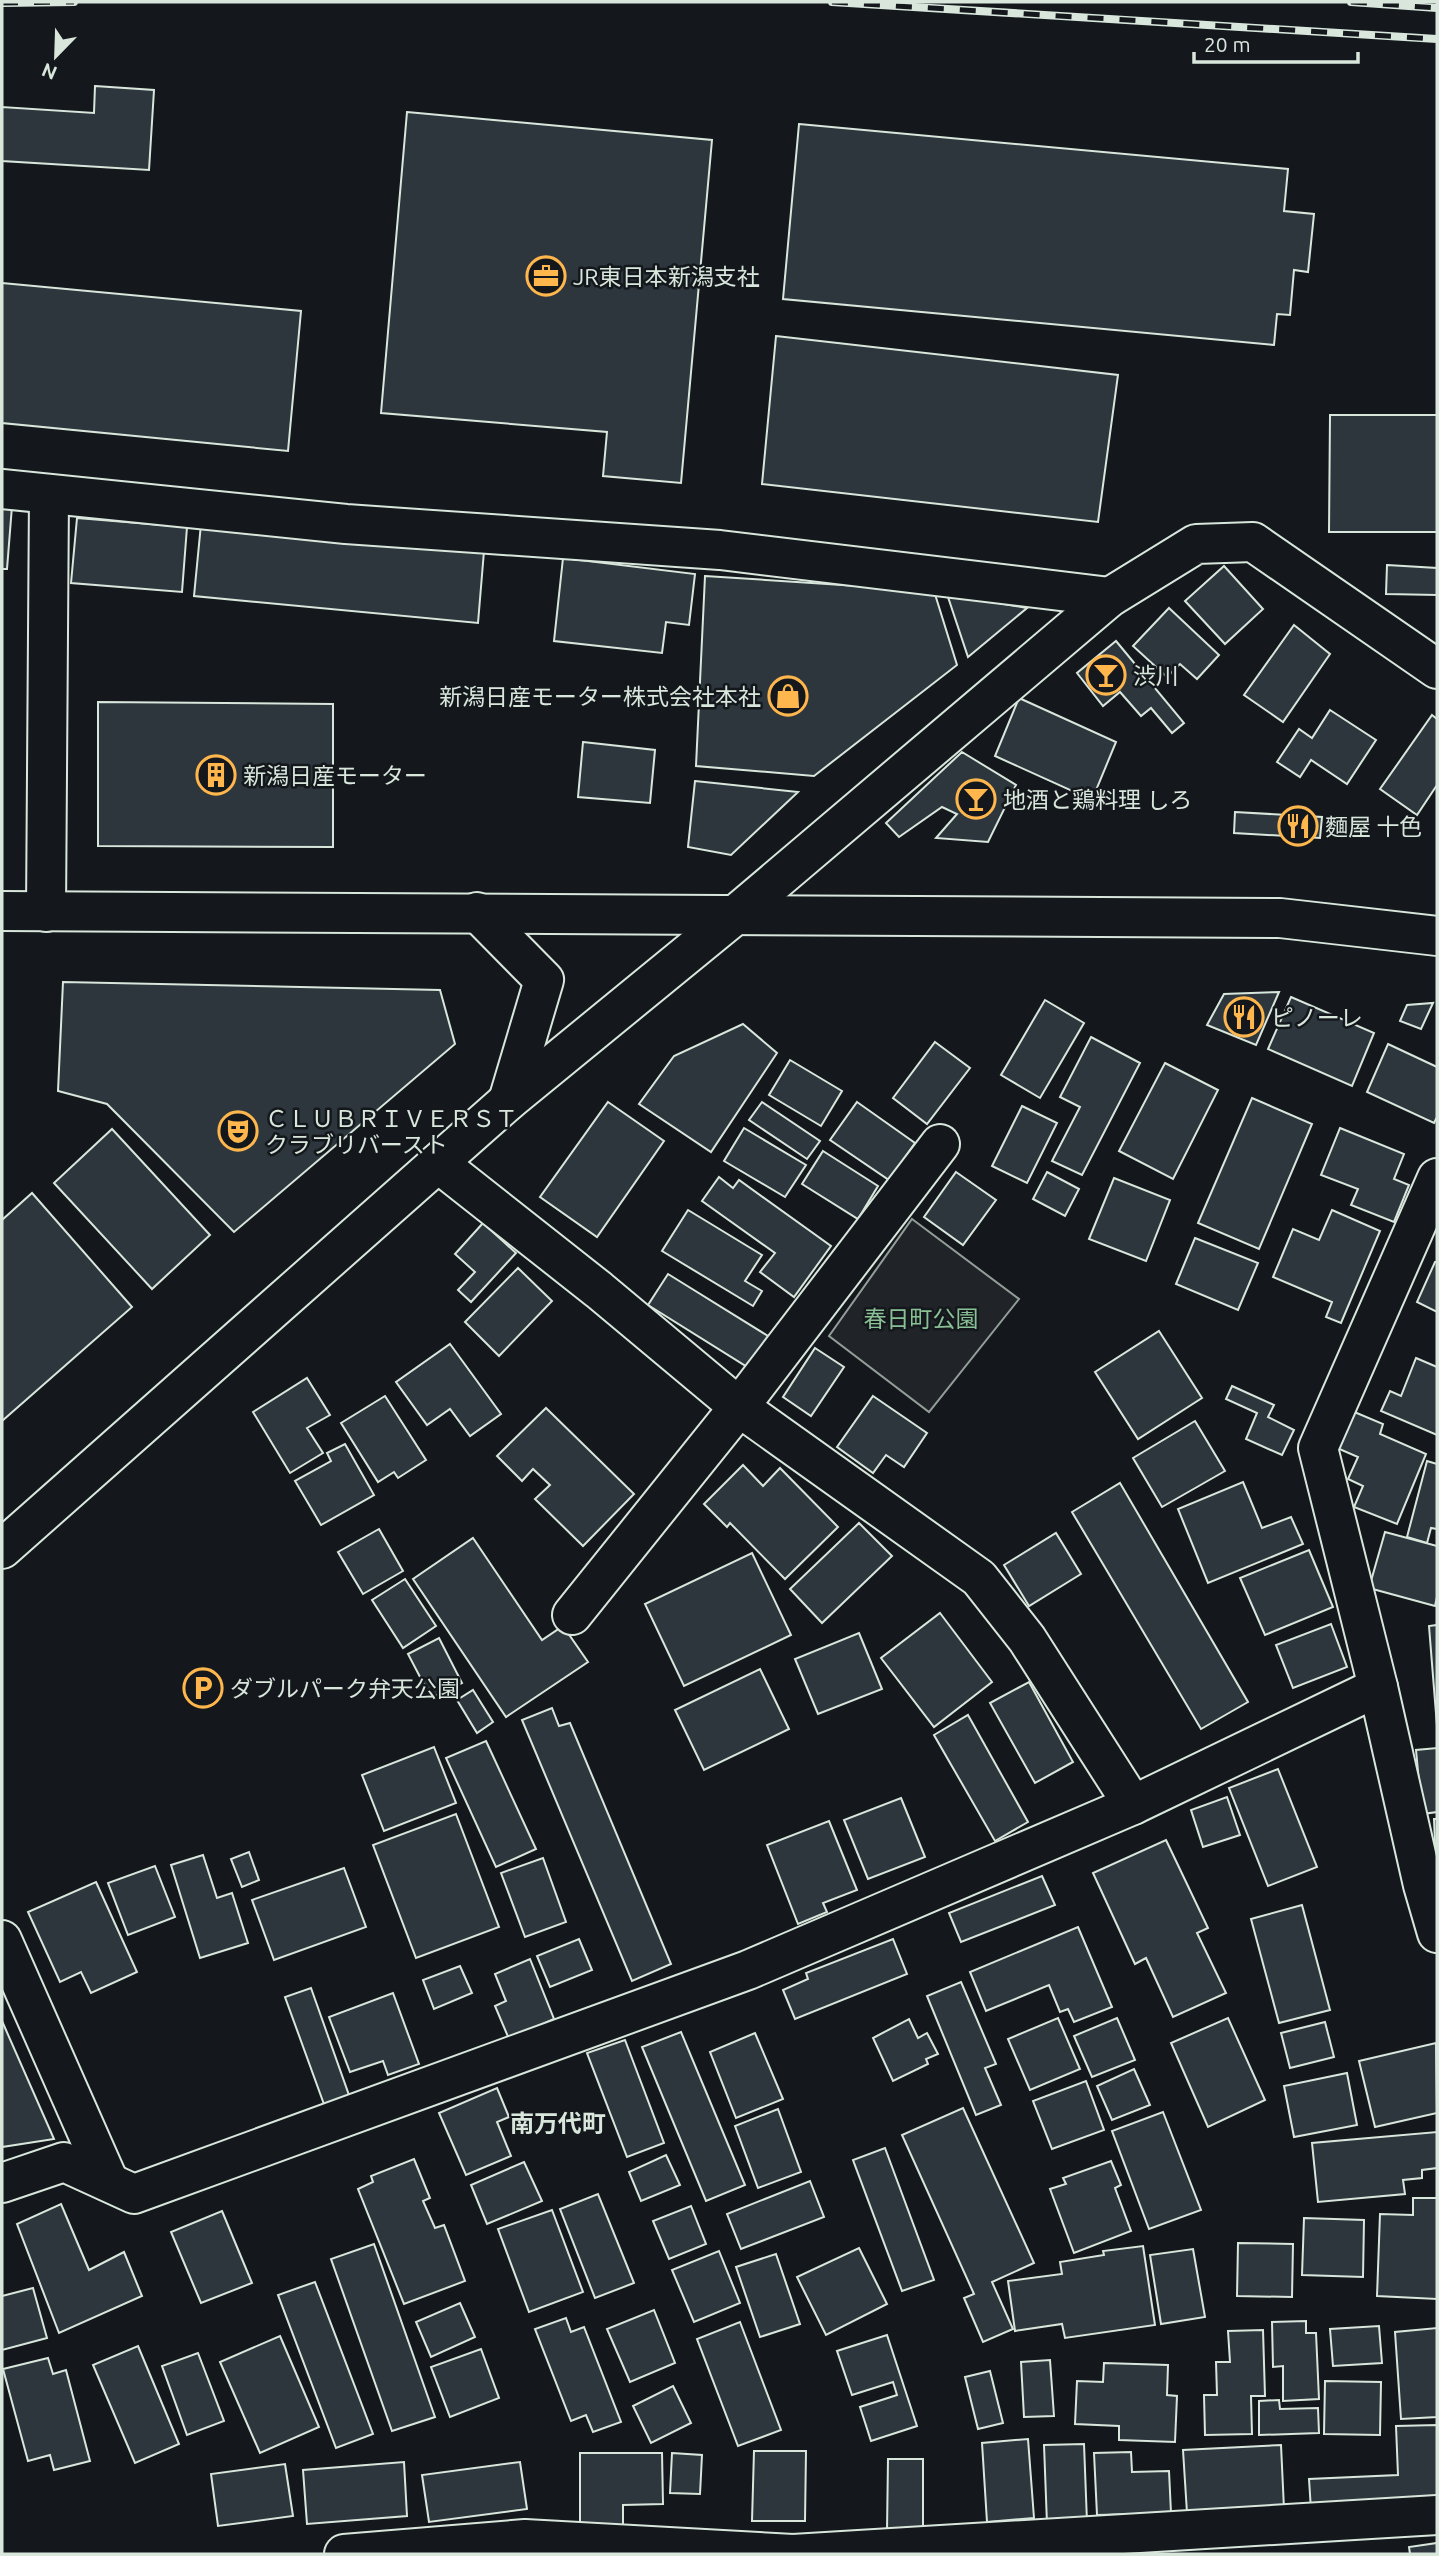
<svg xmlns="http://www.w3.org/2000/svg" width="1439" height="2556" viewBox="0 0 1439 2556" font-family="Ubuntu,'Noto Sans JP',sans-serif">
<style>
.green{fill:#202428;stroke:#939e99;stroke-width:2}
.building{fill:#2c363c;stroke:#d8e6dc;stroke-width:2}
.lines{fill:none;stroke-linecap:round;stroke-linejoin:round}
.minor-casing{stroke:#d8e6dc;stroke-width:42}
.tertiary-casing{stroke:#d8e6dc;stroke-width:42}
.minor{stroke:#14181c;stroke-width:38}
.tertiary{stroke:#14181c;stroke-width:38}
.rail-casing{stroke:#d8e6dc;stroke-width:8}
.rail{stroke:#14181c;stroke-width:5;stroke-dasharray:16;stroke-linecap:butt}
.labels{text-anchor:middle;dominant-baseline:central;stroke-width:5;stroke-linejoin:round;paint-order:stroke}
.poi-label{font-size:23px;fill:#d8e6dc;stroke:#14181c;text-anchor:start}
.park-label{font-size:23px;fill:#8ac095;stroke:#14181c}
.neighbourhood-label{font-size:24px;font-weight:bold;fill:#d8e6dc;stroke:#14181c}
</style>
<rect width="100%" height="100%" fill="#14181c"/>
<polygon class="green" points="912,1219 1019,1299 929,1412 829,1336"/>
<g class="building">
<polygon points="95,86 154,90 149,170 2,161 2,107 94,113"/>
<polygon points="407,112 712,140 681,483 603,476 607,432 381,413"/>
<polygon points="799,124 1288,169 1284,211 1314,214 1308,272 1294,270 1290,315 1277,314 1274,345 783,299"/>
<polygon points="2,283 301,311 288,451 2,423"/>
<polygon points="776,336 1118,375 1098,522 762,484"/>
<polygon points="1330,415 1437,415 1437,532 1329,532"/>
<polygon points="2,505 12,506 7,569 2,569"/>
<polygon points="77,518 187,527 182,592 71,583"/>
<polygon points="201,524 484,551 478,623 194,596"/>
<polygon points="563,558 695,574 689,625 666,622 662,653 554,641"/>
<polygon points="1387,565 1437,568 1437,595 1386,594"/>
<polygon points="1224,566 1263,609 1225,644 1185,601"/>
<polygon points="705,576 934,591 957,665 814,776 696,766"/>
<polygon points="947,594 1027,608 968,657"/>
<polygon points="1169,608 1219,655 1197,679 1180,664 1167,677 1133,646"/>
<polygon points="1294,625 1330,654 1283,722 1244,695"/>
<polygon points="1116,641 1184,723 1172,733 1151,708 1141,716 1120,692 1103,706 1077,673"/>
<polygon points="1019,698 1116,742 1092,800 995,756"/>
<polygon points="98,702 333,704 333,847 98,846"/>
<polygon points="1330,710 1376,740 1347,784 1311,760 1300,777 1277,762 1299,729 1312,738"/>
<polygon points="1432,715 1437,719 1437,785 1417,815 1380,789"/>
<polygon points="583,742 655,750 650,803 578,797"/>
<polygon points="962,752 1016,785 988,842 936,838 957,814 942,807 899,837 886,823"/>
<polygon points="695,781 798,792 731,855 688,847"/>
<polygon points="1235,812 1322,817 1320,838 1234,833"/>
<polygon points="63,982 440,990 455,1044 234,1232 107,1104 58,1091"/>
<polygon points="1279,992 1256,1045 1207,1025 1224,994"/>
<polygon points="1291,997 1374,1033 1352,1086 1268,1049"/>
<polygon points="1045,1000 1084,1023 1040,1098 1001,1075"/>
<polygon points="1433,1003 1421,1029 1400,1021 1407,1005"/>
<polygon points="743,1024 777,1053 711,1152 639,1104 674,1056"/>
<polygon points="1091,1037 1140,1063 1082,1175 1052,1161 1080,1107 1060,1097"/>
<polygon points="935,1042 970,1068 927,1124 893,1098"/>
<polygon points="1388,1044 1437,1067 1437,1117 1434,1123 1367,1092"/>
<polygon points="790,1060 842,1091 821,1126 769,1095"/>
<polygon points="1165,1063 1218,1090 1173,1179 1119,1151"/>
<polygon points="1252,1098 1312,1124 1259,1249 1198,1223"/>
<polygon points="608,1102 664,1141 597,1237 540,1197"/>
<polygon points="762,1102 820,1141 807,1159 749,1120"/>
<polygon points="857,1102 915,1143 889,1180 830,1140"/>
<polygon points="1022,1106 1057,1123 1027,1183 992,1166"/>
<polygon points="744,1128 806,1165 785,1197 724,1161"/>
<polygon points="1340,1128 1404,1154 1394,1179 1409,1185 1394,1222 1351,1205 1358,1189 1321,1175"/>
<polygon points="112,1129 210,1235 152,1289 54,1183"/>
<polygon points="823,1151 878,1186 858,1219 802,1184"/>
<polygon points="956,1172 996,1200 963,1245 924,1217"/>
<polygon points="1047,1172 1079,1189 1065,1216 1033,1199"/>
<polygon points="719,1177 733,1188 739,1180 831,1246 794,1297 760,1272 775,1253 702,1201"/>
<polygon points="1114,1178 1170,1200 1146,1261 1089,1239"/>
<polygon points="32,1193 132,1307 2,1421 2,1220"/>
<polygon points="688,1210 762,1255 745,1281 762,1291 753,1306 662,1251"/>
<polygon points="1332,1210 1380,1231 1341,1323 1326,1317 1332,1302 1273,1277 1293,1229 1319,1240"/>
<polygon points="483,1223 516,1253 471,1302 458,1290 475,1272 455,1254"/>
<polygon points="1195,1238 1258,1263 1238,1310 1176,1284"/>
<polygon points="1435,1262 1437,1262 1437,1312 1417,1302"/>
<polygon points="518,1268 552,1301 499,1356 465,1322"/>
<polygon points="668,1274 768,1336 749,1368 648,1305"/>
<polygon points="1159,1331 1202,1398 1138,1439 1095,1372"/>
<polygon points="450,1344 501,1414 470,1436 450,1409 427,1425 396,1382"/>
<polygon points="815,1348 844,1367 811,1416 783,1397"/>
<polygon points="1416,1358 1437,1367 1437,1435 1381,1411 1390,1391 1401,1396"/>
<polygon points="307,1378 330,1415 307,1428 323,1453 290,1473 253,1412"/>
<polygon points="1232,1386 1274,1405 1268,1417 1294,1430 1282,1455 1246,1439 1257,1413 1226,1399"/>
<polygon points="385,1396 426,1460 398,1478 394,1472 378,1482 341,1423"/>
<polygon points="873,1396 927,1433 904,1467 886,1455 873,1473 837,1447"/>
<polygon points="546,1408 634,1494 583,1546 535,1499 550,1485 533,1469 522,1481 497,1456"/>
<polygon points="1352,1411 1383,1424 1380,1434 1426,1454 1397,1524 1354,1507 1363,1486 1348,1479 1358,1457 1337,1448"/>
<polygon points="1195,1421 1225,1471 1162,1507 1133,1458"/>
<polygon points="345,1444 374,1495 321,1525 295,1481 331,1461 327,1453"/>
<polygon points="1427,1461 1437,1464 1437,1529 1431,1528 1427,1543 1407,1537"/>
<polygon points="743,1465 763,1486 780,1468 838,1527 785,1579 730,1523 727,1527 704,1504"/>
<polygon points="1243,1482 1262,1528 1291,1517 1303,1544 1208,1583 1178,1509"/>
<polygon points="1120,1483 1248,1702 1201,1729 1072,1512"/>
<polygon points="859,1523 892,1556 822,1623 790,1589"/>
<polygon points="379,1529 403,1571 363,1594 338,1552"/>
<polygon points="1385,1532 1437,1546 1437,1597 1435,1606 1369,1588"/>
<polygon points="1056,1533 1081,1574 1029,1606 1004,1565"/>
<polygon points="473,1538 542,1640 563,1626 588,1662 506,1717 413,1579"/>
<polygon points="1309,1550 1333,1607 1265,1635 1240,1578"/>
<polygon points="752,1553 791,1635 684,1686 645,1604"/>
<polygon points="405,1579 436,1626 403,1648 372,1600"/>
<polygon points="940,1613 992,1682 934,1727 881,1658"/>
<polygon points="1331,1624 1347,1667 1293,1688 1276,1645"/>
<polygon points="1437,1625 1437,1726 1429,1626"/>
<polygon points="859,1633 882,1689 818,1714 795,1659"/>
<polygon points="439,1638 462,1683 431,1698 408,1654"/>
<polygon points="760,1669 789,1729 704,1770 675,1710"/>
<polygon points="1029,1682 1073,1762 1035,1783 990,1703"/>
<polygon points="473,1690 493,1722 477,1733 457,1700"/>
<polygon points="552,1708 559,1726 570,1723 671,1964 632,1981 522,1720"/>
<polygon points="968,1715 1028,1822 995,1841 934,1735"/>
<polygon points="486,1741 536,1849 496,1867 446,1758"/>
<polygon points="434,1747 456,1803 384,1831 362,1775"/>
<polygon points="1437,1748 1437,1812 1422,1814 1416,1750"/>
<polygon points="1278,1769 1317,1867 1268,1886 1229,1788"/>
<polygon points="1227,1797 1240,1835 1203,1847 1191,1810"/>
<polygon points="901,1798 925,1857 868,1879 844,1820"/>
<polygon points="456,1814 499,1927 416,1958 373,1845"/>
<polygon points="1434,1819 1437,1819 1437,1868 1436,1868"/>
<polygon points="829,1821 857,1890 823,1903 827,1912 798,1924 767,1845"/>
<polygon points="1166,1840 1208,1928 1197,1933 1226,1993 1173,2017 1146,1958 1135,1964 1093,1873"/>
<polygon points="249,1852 259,1880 242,1887 231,1859"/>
<polygon points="203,1855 217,1898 232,1893 248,1943 200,1958 171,1865"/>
<polygon points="543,1858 566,1922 525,1937 501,1873"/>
<polygon points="155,1866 175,1917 128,1935 108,1883"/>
<polygon points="344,1868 366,1927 274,1960 252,1900"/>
<polygon points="1042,1876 1055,1905 961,1942 949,1913"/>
<polygon points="96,1882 137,1972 91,1993 81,1972 60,1982 28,1912"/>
<polygon points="1302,1905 1330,2010 1279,2023 1251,1919"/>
<polygon points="1078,1927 1112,2007 1074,2022 1068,2009 1060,2012 1049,1985 986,2011 970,1972"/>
<polygon points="579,1939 592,1970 550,1987 537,1956"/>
<polygon points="893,1939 907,1974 795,2019 783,1990 808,1979 806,1973"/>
<polygon points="530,1959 554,2019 509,2039 495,2006 506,2001 495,1974"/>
<polygon points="460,1966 472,1993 434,2009 423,1980"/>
<polygon points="961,1982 996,2064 985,2068 1001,2105 976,2115 927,1996"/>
<polygon points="311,1988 350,2098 325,2107 285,1997"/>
<polygon points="393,1993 419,2064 388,2075 383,2061 350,2072 329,2017"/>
<polygon points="1058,2018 1080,2069 1030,2090 1008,2039"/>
<polygon points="1117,2018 1135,2060 1092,2077 1074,2036"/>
<polygon points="1228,2018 1265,2100 1208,2127 1171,2043"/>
<polygon points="909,2019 918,2038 927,2033 938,2054 926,2059 928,2064 893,2081 873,2038"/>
<polygon points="2,2021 54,2139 2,2147"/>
<polygon points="1325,2022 1334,2057 1290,2068 1281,2033"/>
<polygon points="681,2032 745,2185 706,2201 642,2047"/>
<polygon points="755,2033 783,2099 736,2118 710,2052"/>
<polygon points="625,2040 664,2143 627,2157 587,2053"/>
<polygon points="1436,2043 1437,2113 1375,2127 1359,2061"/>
<polygon points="1134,2069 1150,2105 1112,2120 1097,2086"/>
<polygon points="1347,2073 1357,2125 1294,2137 1284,2086"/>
<polygon points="1086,2081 1104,2130 1052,2149 1033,2101"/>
<polygon points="497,2088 509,2117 497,2122 511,2156 466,2175 439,2113"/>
<polygon points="963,2108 1034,2263 992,2282 1013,2329 983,2342 964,2298 974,2294 902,2135"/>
<polygon points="778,2109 801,2172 758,2188 735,2126"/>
<polygon points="1163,2112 1201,2210 1149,2229 1112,2131"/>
<polygon points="1437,2132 1437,2168 1422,2170 1422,2178 1403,2180 1405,2194 1318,2202 1312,2143"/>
<polygon points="885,2148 934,2280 902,2291 853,2160"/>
<polygon points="666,2155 680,2185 641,2201 629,2172"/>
<polygon points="414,2159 430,2198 423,2201 435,2228 444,2225 465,2281 404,2304 358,2189 373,2182 371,2176"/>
<polygon points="1111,2161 1121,2185 1115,2188 1131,2231 1074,2253 1050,2189 1066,2184 1063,2178"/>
<polygon points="524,2162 542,2201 487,2224 471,2185"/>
<polygon points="810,2181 824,2217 741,2249 727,2214"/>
<polygon points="598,2194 634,2283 595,2298 560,2209"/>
<polygon points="1413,2198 1437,2198 1437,2299 1377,2296 1380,2214 1413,2215"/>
<polygon points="61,2204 89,2270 124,2252 142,2296 59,2333 17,2224"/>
<polygon points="691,2206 706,2244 669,2259 653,2221"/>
<polygon points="552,2210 583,2292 529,2312 498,2229"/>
<polygon points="222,2211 252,2283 201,2303 171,2232"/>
<polygon points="1304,2218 1364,2220 1363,2277 1302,2275"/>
<polygon points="1238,2243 1293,2244 1292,2297 1237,2296"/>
<polygon points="374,2244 435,2417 392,2431 331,2259"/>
<polygon points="1143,2246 1155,2325 1065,2338 1062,2324 1015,2331 1008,2281 1062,2274 1060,2262 1104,2255 1103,2251"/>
<polygon points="859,2248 887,2304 826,2335 797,2277"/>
<polygon points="1193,2249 1205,2317 1161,2324 1150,2255"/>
<polygon points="719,2251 740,2303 694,2322 672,2270"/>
<polygon points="776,2254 800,2324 760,2337 736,2267"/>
<polygon points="315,2282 373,2434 336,2448 278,2295"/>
<polygon points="33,2288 47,2338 2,2350 2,2296"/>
<polygon points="460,2303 475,2337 431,2357 416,2322"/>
<polygon points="654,2310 675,2363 630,2382 607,2329"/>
<polygon points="566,2318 571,2332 584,2327 621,2422 593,2432 586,2415 571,2421 535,2329"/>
<polygon points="1306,2321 1306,2333 1316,2333 1319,2399 1283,2401 1283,2366 1273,2367 1272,2322"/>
<polygon points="740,2322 781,2430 738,2446 697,2339"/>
<polygon points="1379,2326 1382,2363 1333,2366 1330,2329"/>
<polygon points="1437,2328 1437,2417 1401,2419 1395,2332"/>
<polygon points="1263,2330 1265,2396 1251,2396 1252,2434 1205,2435 1204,2395 1217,2395 1216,2362 1230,2362 1228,2331"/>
<polygon points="887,2335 917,2426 871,2441 860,2407 897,2395 893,2382 852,2395 837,2351"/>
<polygon points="280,2336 319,2427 260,2453 220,2362"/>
<polygon points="138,2346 179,2444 135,2463 93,2365"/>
<polygon points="481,2349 499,2398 450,2417 431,2367"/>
<polygon points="198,2353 224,2421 187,2435 162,2366"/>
<polygon points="48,2358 53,2374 66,2370 90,2461 54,2470 50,2455 28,2461 3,2369"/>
<polygon points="1050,2360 1054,2416 1024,2417 1021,2362"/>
<polygon points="1104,2363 1168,2365 1167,2395 1177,2396 1175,2442 1119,2440 1119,2426 1075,2424 1077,2381 1103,2382"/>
<polygon points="990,2371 1003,2423 978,2429 965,2377"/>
<polygon points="1325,2381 1381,2382 1380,2435 1324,2434"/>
<polygon points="673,2386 691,2423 651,2443 633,2406"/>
<polygon points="1279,2400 1280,2409 1318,2408 1319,2433 1259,2435 1259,2401"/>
<polygon points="1437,2425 1437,2504 1311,2510 1309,2479 1398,2475 1396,2426"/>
<polygon points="1028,2439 1034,2518 987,2522 982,2443"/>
<polygon points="1084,2444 1087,2522 1047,2524 1044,2445"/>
<polygon points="1281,2445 1284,2509 1187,2513 1183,2450"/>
<polygon points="754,2451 806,2451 805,2521 752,2521"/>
<polygon points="1131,2452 1132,2472 1169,2471 1171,2513 1097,2515 1094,2453"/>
<polygon points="580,2453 662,2453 663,2504 623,2505 623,2526 580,2526"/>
<polygon points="672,2453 702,2455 700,2494 670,2493"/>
<polygon points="888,2459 923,2459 923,2532 887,2531"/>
<polygon points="404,2462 407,2516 307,2524 303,2470"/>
<polygon points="520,2462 527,2509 429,2522 422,2475"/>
<polygon points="285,2464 293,2516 218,2526 211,2474"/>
<polygon points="1437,2543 1437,2554 1410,2554 1409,2547"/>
</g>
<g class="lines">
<g class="minor-casing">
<g id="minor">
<polyline points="2,489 346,524 720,550 1110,597"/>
<polyline points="46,912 49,494"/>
<polyline points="734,916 1110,597 1196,544 1253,542 1437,669"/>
<polyline points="438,1163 599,1290 739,1407 979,1578 1027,1639 1133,1805"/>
<polyline points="1437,1178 1318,1448 1378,1687 1423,1885 1437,1933"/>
<polyline points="572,1615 739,1407 940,1144"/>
<polyline points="2,1940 109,2182"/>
<polyline points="2,2183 64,2162 134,2194 748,1970 1133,1805 1378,1687"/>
<polyline points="344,2554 525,2539 793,2554 1437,2515"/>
</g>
</g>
<g class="tertiary-casing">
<g id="tertiary">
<polyline points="2,911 1280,918 1437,936"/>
<polyline points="477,912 544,980 508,1101"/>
<polyline points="2,1549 508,1101 734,916"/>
</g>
</g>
<use href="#minor" class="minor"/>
<use href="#tertiary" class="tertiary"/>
<g class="rail-casing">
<g id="rail">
<polyline points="832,2 1437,39"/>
<polyline points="1351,2 1437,8"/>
<polyline points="2,3 74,2"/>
</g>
</g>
<use href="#rail" class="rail"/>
</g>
<defs>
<g id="office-ring" transform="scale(2.0125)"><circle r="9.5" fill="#14181c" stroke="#ffb74d" stroke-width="1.5"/><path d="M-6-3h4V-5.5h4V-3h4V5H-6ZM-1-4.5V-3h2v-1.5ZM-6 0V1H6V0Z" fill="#ffb74d"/></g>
<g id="bar-ring" transform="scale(2.0125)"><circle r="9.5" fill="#14181c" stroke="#ffb74d" stroke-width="1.5"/><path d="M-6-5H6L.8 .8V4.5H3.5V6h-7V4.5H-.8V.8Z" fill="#ffb74d"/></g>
<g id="shop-ring" transform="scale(2.0125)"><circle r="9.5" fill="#14181c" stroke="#ffb74d" stroke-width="1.5"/><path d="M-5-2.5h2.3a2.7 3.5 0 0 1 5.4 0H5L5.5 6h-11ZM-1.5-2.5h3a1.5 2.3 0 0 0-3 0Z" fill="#ffb74d"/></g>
<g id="building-ring" transform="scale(2.0125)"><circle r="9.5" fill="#14181c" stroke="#ffb74d" stroke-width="1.5"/><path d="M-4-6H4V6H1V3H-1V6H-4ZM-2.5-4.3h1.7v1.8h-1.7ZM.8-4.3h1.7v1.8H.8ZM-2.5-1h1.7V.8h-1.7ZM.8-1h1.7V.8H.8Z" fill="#ffb74d"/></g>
<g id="restaurant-ring" transform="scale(2.0125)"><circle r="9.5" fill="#14181c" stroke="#ffb74d" stroke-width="1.5"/><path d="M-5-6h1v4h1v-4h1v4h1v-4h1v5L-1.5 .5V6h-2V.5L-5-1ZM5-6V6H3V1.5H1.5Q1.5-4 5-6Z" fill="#ffb74d"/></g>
<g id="theatre-ring" transform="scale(2.0125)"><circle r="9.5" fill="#14181c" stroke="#ffb74d" stroke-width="1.5"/><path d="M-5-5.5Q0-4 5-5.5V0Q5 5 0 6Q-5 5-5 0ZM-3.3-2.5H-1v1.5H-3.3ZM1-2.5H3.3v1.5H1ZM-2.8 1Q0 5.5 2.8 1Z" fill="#ffb74d"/></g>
<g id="parking-ring" transform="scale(2.0125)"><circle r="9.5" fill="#14181c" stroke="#ffb74d" stroke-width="1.5"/><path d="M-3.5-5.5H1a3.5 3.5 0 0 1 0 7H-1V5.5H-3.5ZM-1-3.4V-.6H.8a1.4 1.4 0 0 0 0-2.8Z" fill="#ffb74d"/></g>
</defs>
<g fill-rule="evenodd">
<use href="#office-ring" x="546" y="276"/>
<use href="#bar-ring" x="1106" y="675"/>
<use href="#shop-ring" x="788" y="696"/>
<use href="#building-ring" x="216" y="775"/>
<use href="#bar-ring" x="976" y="799"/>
<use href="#restaurant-ring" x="1298" y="826"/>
<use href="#restaurant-ring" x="1244" y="1017"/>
<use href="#theatre-ring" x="238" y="1131"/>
<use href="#parking-ring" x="203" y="1688"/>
</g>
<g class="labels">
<g class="poi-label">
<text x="573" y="276">JR東日本新潟支社</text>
<text x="1133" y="675">渋川</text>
<text x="761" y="696" text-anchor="end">新潟日産モーター株式会社本社</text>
<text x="243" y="775">新潟日産モーター</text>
<text x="1003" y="799">地酒と鶏料理 しろ</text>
<text x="1325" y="826">麵屋 十色</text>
<text x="1271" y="1017">ピノーレ</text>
<text x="265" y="1118">ＣＬＵＢＲＩＶＥＲＳＴ<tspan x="265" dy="26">クラブリバースト</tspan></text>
<text x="230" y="1688">ダブルパーク弁天公園</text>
</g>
<g class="park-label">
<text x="921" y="1318">春日町公園</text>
</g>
<g class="neighbourhood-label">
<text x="558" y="2123">南万代町</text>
</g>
</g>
<rect width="1439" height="2556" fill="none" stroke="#d8e6dc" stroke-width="7"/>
<g transform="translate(56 56) rotate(203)" stroke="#14181c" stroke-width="5" paint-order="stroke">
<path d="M0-5L12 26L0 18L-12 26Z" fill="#d8e6dc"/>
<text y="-10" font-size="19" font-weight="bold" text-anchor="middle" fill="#d8e6dc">N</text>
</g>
<path d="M1194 52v10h164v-10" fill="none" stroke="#d8e6dc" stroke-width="3.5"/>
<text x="1204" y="52" font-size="21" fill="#d8e6dc" stroke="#14181c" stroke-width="5" paint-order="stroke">20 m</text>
</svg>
